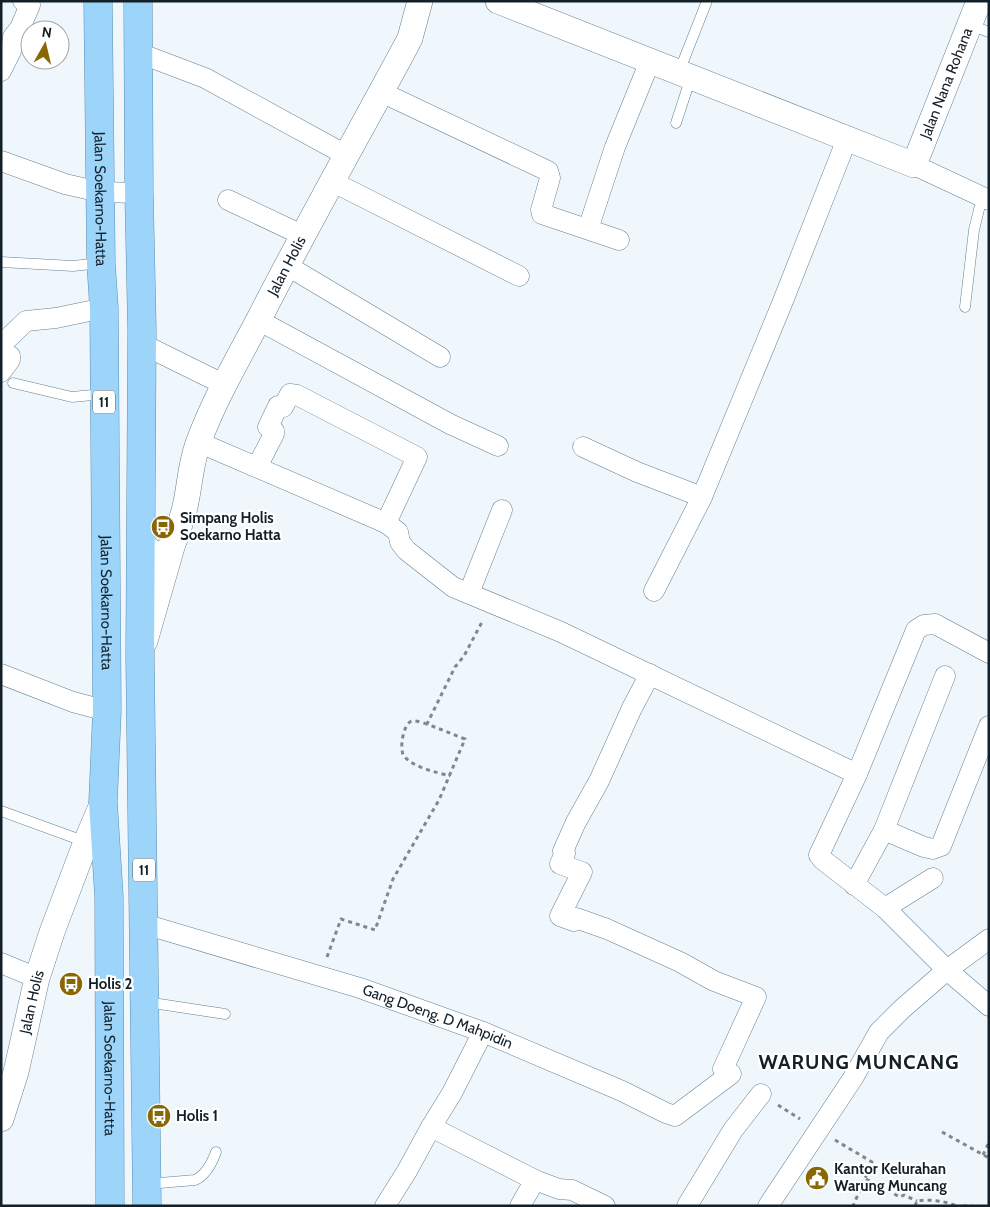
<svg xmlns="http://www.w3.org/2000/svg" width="990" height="1207" viewBox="0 0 990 1207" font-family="Cabin,sans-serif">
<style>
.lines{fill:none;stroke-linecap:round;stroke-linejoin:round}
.service-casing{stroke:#608095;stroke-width:11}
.minor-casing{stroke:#608095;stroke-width:21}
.tertiary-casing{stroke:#608095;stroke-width:26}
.trunk-casing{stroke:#5c8eb0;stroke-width:29}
.path{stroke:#7e888f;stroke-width:3;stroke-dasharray:4 4;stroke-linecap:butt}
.service{stroke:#fff;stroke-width:10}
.minor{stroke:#fff;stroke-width:20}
.tertiary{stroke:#fff;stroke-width:25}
.trunk{stroke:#9cd4fa;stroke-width:28}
.labels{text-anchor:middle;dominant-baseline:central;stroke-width:4.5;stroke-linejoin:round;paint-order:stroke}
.shield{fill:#fff;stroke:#5a6369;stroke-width:1}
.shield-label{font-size:14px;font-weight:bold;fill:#132029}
.street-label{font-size:15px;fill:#132029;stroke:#fff}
.poi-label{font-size:15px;font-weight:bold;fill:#132029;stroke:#fff;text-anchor:start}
.district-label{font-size:20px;font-weight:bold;letter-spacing:1px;fill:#132029;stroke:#fff}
</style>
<rect width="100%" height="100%" fill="#f0f7fc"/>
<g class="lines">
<g class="service-casing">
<g id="service">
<polyline points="970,25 989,32"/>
<polyline points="679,72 707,1"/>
<polyline points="676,123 691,77"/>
<polyline points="1,262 73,266 100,263"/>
<polyline points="965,307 974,230 982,197"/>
<polyline points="13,383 72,397 103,394"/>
<polyline points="1,811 86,842"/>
<polyline points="146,1002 225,1014"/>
<path d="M148,1184L195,1180C206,1175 212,1163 216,1152"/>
</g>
</g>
<g class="minor-casing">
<g id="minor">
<polyline points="139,53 205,78 346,155"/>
<polyline points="1,71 11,51 13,37 20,28 30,5 23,1"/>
<polyline points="381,92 548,171 550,178 541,210 542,214 619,240"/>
<polyline points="1,161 65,184 100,192 139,193"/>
<polyline points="914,165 989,200"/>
<polyline points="333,182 519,276"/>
<polyline points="228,200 302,235"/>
<polyline points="588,229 615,147 650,61"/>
<polyline points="286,265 440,357"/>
<polyline points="258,320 450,424 498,446"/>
<polyline points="142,344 223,384"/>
<polyline points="1,345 26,321 56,318 104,308"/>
<polyline points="1,350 10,356 10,360 1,372"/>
<polyline points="198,442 386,523 398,532 400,542 406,550 453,587 561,632 857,774"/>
<polyline points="583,447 637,472 702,497"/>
<polyline points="257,467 274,434 274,431 268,427 278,406 283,407 290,394 297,395 417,457 386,523"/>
<polyline points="654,591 702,497 781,306 847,139"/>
<polyline points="469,593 502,510"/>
<polyline points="989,653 935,624 924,625 916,630 857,774 819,855 823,860 885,908 947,970 989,1006"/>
<polyline points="1,674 73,702 107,711"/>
<polyline points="884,830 924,847 933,849 941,846 989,726"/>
<polyline points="854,885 884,830 945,676"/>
<polyline points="885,908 933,878"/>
<path id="s1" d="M144,924L360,988L483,1032L622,1091L666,1113L675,1116L731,1074L723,1069L756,997L714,981L680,962L607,929L576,918L574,921L560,916L582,872L560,864L565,853L563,851L576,822L599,781L632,708L650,674"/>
<polyline points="1,963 37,978"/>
<polyline points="431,1127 535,1180 559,1189 572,1190 605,1206"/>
<polyline points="385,1206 407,1171 431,1127 452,1093 483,1032"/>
<polyline points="520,1206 535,1180"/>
<polyline points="687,1206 733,1130 761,1094"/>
<polyline points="768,1206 853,1078 879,1032 902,1009 947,970 989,939"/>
</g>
</g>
<g class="tertiary-casing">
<g id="tertiary">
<path id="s2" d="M498,1L914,165L979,1"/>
<path id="s3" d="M141,533C142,551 160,562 171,546C178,537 180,522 184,511C190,488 190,463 199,441C215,398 238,359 259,319C306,227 357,137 406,46L410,38L420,1"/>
<polyline points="145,641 174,540"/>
<path id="s4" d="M1,1119L16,1072L37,978L52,932L86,842L103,802"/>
</g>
</g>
<g class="trunk-casing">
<g id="trunk">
<path id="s5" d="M98,1L101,263L104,308L107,711L103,802L109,897L110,1206"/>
<polyline points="138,1 139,193 142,330 140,657 147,1206"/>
</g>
</g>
<g class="path">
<path d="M427,724C423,723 416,720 412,721C403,723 399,750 404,756C414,768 436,772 450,776"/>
<polyline points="327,957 341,919 375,930 393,879 439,800 465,739 427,724 455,667 464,656 482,622"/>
<polyline points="778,1105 800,1119"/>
<polyline points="942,1132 989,1158"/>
<polyline points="835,1140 872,1162 853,1206"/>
<polyline points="983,1155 989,1142"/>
<polyline points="866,1179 900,1197 904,1195 917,1201"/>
<path d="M915,1206L917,1201C930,1199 945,1201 957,1206"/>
<polyline points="963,1206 972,1206"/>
</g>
<use href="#service" class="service"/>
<use href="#minor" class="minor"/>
<use href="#tertiary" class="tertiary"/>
<use href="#trunk" class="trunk"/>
</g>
<defs>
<g id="bus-disc" transform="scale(1.25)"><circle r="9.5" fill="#896704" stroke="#fff"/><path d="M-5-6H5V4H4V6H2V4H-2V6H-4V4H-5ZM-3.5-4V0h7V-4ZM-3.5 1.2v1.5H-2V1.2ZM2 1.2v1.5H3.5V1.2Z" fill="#fff"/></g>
<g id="civic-disc" transform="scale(1.25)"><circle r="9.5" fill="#896704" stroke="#fff"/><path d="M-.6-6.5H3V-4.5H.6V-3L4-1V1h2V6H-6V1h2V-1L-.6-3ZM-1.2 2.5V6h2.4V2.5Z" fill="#fff"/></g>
</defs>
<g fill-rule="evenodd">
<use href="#bus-disc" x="163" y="527"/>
<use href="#bus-disc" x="71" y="984"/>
<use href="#bus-disc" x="159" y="1116"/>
<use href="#civic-disc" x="817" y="1178"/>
</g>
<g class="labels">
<g class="shield">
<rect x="93" y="390.5" width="22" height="23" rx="4"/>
<rect x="133" y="858.5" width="22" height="23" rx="4"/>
</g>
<g class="shield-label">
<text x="104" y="402">11</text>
<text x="144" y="870">11</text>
</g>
<g class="street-label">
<text stroke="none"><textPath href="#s2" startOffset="535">Jalan Nana Rohana</textPath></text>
<text stroke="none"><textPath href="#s5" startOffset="198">Jalan Soekarno-Hatta</textPath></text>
<text stroke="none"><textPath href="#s3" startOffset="350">Jalan Holis</textPath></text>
<text stroke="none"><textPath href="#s5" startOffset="602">Jalan Soekarno-Hatta</textPath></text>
<text stroke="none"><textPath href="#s4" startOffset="121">Jalan Holis</textPath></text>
<text stroke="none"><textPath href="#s1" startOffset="308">Gang Doeng. D Mahpidin</textPath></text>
<text stroke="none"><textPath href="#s5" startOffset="1068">Jalan Soekarno-Hatta</textPath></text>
</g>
<g class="poi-label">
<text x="180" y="518">Simpang Holis<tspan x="180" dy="17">Soekarno Hatta</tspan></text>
<text x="88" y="984">Holis 2</text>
<text x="176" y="1116">Holis 1</text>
<text x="834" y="1169">Kantor Kelurahan<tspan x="834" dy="17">Warung Muncang</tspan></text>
</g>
<g class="district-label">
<text x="859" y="1062">WARUNG MUNCANG</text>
</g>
</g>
<rect width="990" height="1207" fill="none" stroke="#132029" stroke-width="5"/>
<g transform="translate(45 45) rotate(8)"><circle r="24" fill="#ffffff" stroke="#a1a6a9"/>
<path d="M0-4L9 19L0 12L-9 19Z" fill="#896704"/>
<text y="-8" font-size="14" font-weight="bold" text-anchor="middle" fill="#132029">N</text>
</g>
</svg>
